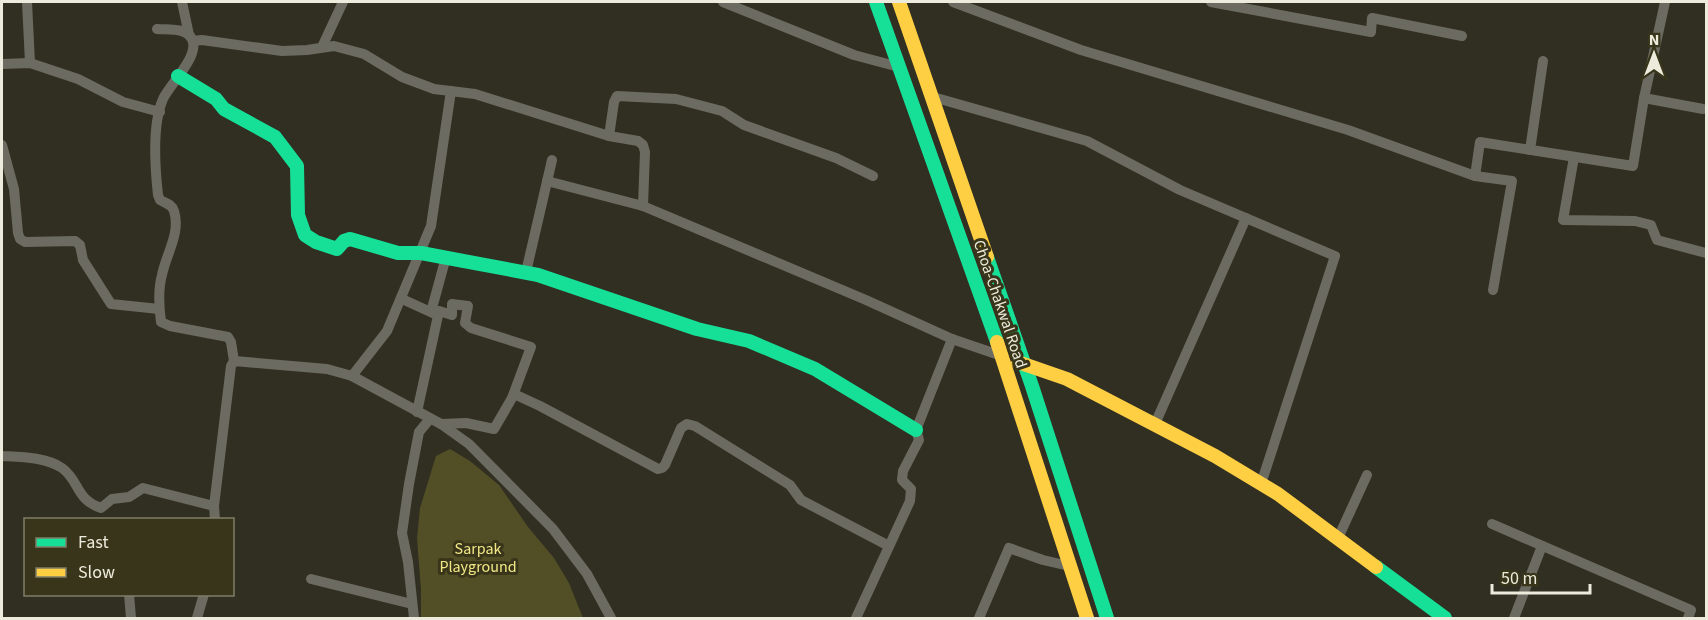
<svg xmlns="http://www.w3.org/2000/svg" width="1708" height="620" viewBox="0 0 1708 620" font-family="'Source Sans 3',sans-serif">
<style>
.green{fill:#524e25}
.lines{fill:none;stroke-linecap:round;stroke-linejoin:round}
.street{stroke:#6c6b61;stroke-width:10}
.fast{stroke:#16e098;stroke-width:14}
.slow{stroke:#ffcf43;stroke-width:14}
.labels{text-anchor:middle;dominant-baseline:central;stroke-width:6;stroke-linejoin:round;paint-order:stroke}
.street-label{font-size:16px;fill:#edecdc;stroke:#38351a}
.park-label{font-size:16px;fill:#f2e886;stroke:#38351a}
</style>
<rect width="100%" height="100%" fill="#312f21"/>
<polygon class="green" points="450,449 470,461 499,485 528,527 554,558 569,583 583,618 421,618 421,590 417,538 420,508 436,456"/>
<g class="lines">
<g class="street">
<polyline points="27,2 30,63"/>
<polyline points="182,2 189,35"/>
<polyline points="723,2 854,55 899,67"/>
<polyline points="953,2 1081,50 1348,130 1475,176 1512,181 1493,290"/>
<polyline points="1211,2 1371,32 1372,18 1462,36"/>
<polyline points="1665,2 1644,98 1703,109"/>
<path d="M157,29C170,30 189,27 193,42C197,59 170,84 163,99C152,124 155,168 158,195L160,200C165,203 172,204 174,211C181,233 166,254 162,275C158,289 159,307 161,322L170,326L228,337L231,342L234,361"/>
<polyline points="193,41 202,40 282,51 307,50 334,46 364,54 402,77 434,89 475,94 609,136 638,141 643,145 645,152 643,206"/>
<polyline points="322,47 343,2"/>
<polyline points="2,64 30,63 78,79 123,102 160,112"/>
<polyline points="933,97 1087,141 1180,190 1335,256 1261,484"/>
<polyline points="609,136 614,102 617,96 676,99 722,111 744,125 836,158 873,176"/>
<polyline points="2,145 14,189 18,233 20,239 25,242 75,241 80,245 83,260 111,304 159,309"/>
<polyline points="1530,150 1543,61"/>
<polyline points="1574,157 1563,220 1635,221 1651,225 1657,240 1706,253"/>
<polyline points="1475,176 1480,142 1633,166 1644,98"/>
<polyline points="547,181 643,206 866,300 952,339 1002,356"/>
<polyline points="526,272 552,160"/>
<polyline points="402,299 435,314"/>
<polyline points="431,312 446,257"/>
<polyline points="352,376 387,331 431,226 451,91"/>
<polyline points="514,394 540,406 658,469 662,468 665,465 681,428 687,424 695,426 790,485 801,500 889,546"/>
<polyline points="417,412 439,311 452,315 452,304 468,306 465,323 471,328 531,347 512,398 494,429 466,423 441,424"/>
<polyline points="1155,424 1246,218"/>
<path d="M2,456C20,457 46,457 62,468C80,481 75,499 101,508L112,499L129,497L143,488L214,506"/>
<polyline points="215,520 214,506 231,366 234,361 327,369 352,376 441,424 469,444 553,529 587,574 611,618"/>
<polyline points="1492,524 1691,610 1688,618"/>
<polyline points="1338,538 1367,475"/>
<polyline points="311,579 412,604"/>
<polyline points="129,594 131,618"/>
<polyline points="197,618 204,594"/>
<polyline points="414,618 408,562 402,533 409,484 419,432 429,420"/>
<polyline points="856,618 910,501 911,489 902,480 903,471 919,440 916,430 952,339"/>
<polyline points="979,618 1009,548 1043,560 1069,566"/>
<polyline points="1514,618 1542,546"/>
</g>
<g class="fast">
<polyline points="876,2 997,342"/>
<polyline points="178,76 216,99 224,109 275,137 297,166 298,215 305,235 316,242 337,249 344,241 350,239 398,253 421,253 538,275 697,329 749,341 815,369 916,430"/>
<polyline points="987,257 1032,386 1107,618"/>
<polyline points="1376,567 1445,618"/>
</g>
<g class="slow">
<polyline points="899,2 987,257"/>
<polyline points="997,342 1087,618"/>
<polyline points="1018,362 1067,379 1215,456 1278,494 1376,567"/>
</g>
</g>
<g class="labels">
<g class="street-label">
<text transform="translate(1000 304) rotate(71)">Choa-Chakwal Road</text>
</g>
<g class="park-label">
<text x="478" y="549">Sarpak<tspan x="478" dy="18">Playground</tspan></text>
</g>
</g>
<rect width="1708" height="620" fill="none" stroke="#edecdc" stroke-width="6"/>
<rect x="24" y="518" width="210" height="78" fill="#38351a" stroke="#807e68" stroke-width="1.5"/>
<rect x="36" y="538" width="30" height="9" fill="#16e098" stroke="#807e68" stroke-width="1.5"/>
<text x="78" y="548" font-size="18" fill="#edecdc">Fast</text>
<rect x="36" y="568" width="30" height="9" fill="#ffcf43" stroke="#807e68" stroke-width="1.5"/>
<text x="78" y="578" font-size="18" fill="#edecdc">Slow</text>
<g transform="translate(1654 54)" stroke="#38351a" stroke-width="4.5" paint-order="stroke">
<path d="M0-4.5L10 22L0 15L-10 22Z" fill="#edecdc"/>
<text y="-9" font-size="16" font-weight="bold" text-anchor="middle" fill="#edecdc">N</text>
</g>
<path d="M1492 584v9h98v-9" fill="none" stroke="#edecdc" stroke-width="3"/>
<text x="1501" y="584" font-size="18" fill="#edecdc" stroke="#38351a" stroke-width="4.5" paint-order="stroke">50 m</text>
</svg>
